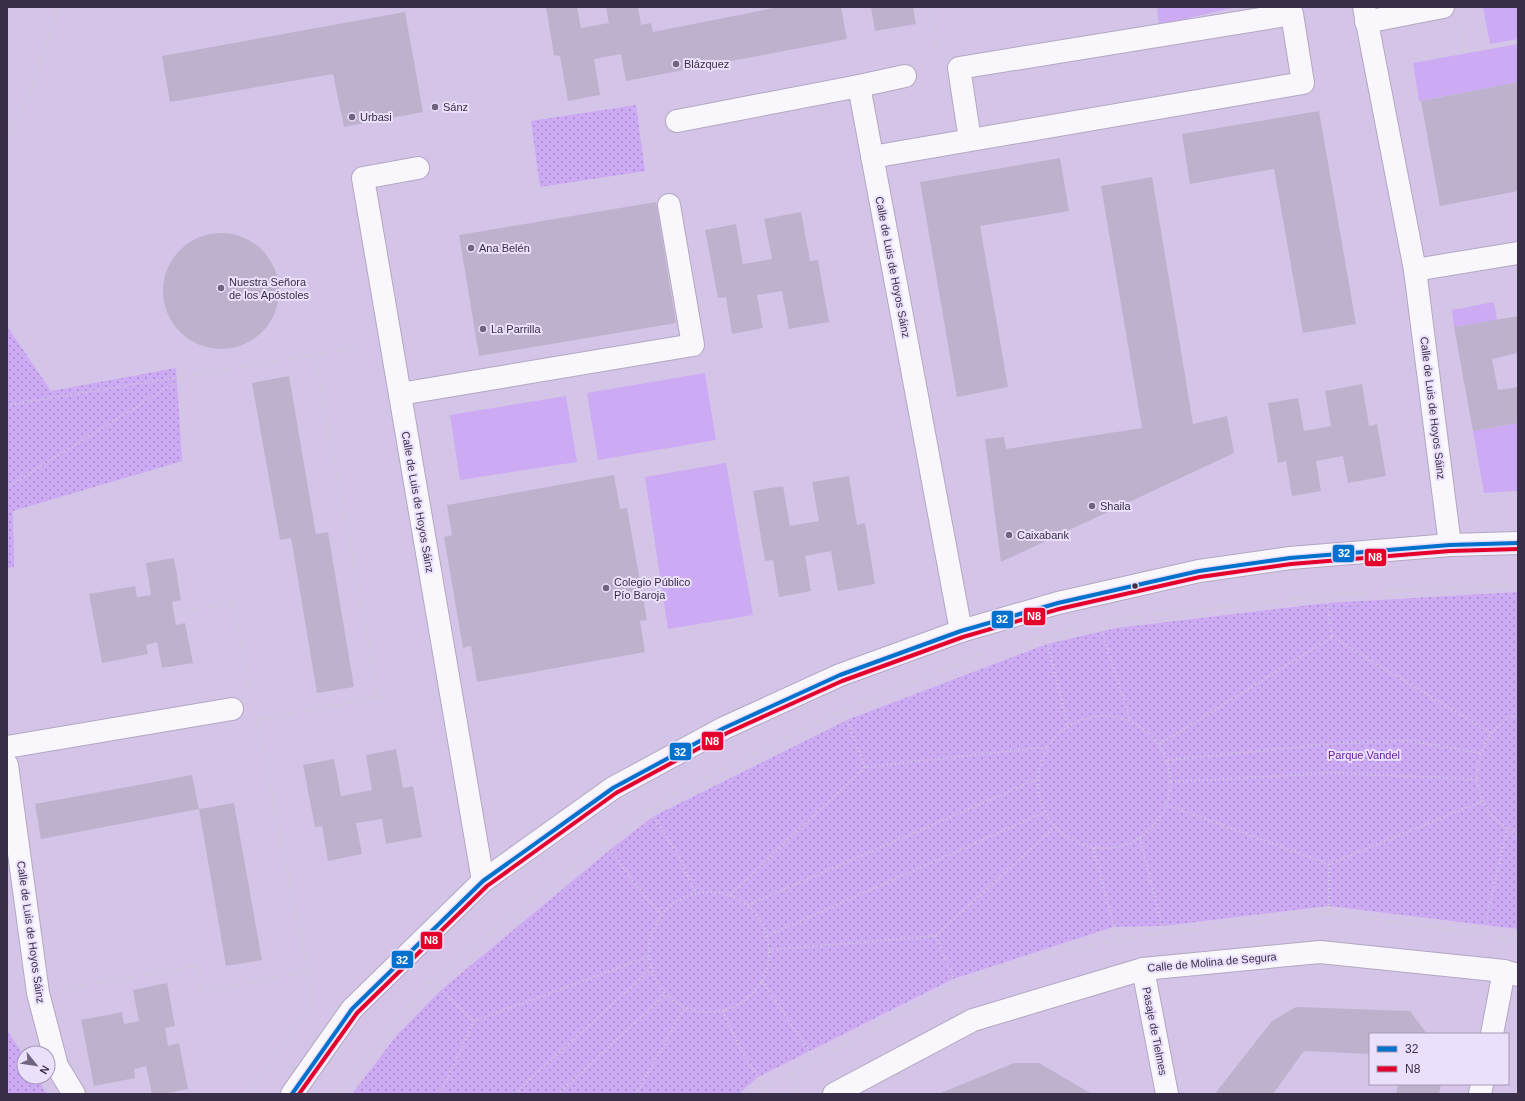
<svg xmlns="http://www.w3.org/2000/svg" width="1525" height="1101" viewBox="0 0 1525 1101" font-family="Helvetica,sans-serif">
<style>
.grass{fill:url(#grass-dots)}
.garden{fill:#ccaaf4}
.building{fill:#beb1cd}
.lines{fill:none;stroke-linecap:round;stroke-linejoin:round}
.minor-casing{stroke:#b3a7c2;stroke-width:24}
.path{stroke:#d1ccd6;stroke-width:2.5;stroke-dasharray:1 3;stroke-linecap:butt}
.minor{stroke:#f9f6fc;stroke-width:22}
.bus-1-casing{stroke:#ebe0fb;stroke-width:7}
.bus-2-casing{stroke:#ebe0fb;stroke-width:7}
.bus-1{stroke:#0072ce;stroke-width:4}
.bus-2{stroke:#e4002b;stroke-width:4}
.poi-dot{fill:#706480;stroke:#ebe0fb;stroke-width:1.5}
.bus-dot{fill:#3a2f48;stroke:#ebe0fb;stroke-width:1.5}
.labels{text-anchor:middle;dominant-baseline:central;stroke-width:4;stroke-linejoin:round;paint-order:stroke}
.poi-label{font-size:11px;fill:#3a2f48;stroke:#ebe0fb;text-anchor:start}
.street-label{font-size:11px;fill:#3a2f48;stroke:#ebe0fb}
.park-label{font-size:11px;fill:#6b1da5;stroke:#ebe0fb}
.line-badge{stroke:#ebe0fb;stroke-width:1.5}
.badge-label{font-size:11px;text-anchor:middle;font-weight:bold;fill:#fff}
</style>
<defs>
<pattern id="grass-dots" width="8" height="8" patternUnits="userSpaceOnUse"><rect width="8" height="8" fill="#ccaaf4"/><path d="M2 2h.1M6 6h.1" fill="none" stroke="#a78bc8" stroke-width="1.8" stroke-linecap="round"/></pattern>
</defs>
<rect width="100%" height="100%" fill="#d4c5e8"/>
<g class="grass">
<polygon points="636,105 645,171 540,187 531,121"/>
<polygon points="7,326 51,391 176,368 182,461 13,511 14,567 7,568"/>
<polygon points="1518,592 1518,929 1329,906 1162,926 1113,927 953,979 758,1077 739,1094 352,1094 397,1035 441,990 611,849 654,816 847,720 1047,644 1117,628 1327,603"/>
<polygon points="7,1030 24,1056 24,1077 37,1077 47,1094 7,1094"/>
</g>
<g class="garden">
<polygon points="1157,7 1236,7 1159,25"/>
<polygon points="1483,7 1518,7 1518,39 1490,44"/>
<polygon points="1518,44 1518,82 1419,101 1413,63"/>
<polygon points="1494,302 1497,320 1454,327 1452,310"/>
<polygon points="705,373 716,440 598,460 587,393"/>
<polygon points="566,396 577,462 460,480 450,415"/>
<polygon points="1518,423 1518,491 1484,493 1473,431"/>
<polygon points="726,463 753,615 668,629 645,477"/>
</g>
<g class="building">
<polygon points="546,7 577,7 581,28 609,23 606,7 638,7 641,25 651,23 653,32 779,7 841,7 847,39 626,81 621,54 594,59 600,95 568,101 560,56 554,55"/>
<polygon points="871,7 913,7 916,24 875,31"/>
<polygon points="405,12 423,112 344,127 333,74 170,102 162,56"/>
<polygon points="1518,82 1518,191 1440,206 1421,101"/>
<polygon points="1319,111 1356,324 1303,333 1274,169 1190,184 1182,134"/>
<polygon points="1060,158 1069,211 980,226 1008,387 957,397 920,182"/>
<polygon points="1152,177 1193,424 1227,416 1234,453 1001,562 985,439 1004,437 1006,449 1142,428 1101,186"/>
<polygon points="656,202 676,323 479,356 459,235"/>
<polygon points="801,212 810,261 818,260 829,322 789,329 782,291 757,295 763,328 732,334 726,297 718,298 705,230 736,224 743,264 772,259 764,219"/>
<circle cx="221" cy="291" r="58"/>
<polygon points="1518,316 1518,353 1492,359 1498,390 1518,387 1518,423 1473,431 1454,327"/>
<polygon points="289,376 316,534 328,532 354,687 317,693 291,538 280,540 252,383"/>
<polygon points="1362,384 1369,426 1377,424 1386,476 1348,483 1343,456 1316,461 1321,491 1292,496 1286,461 1278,463 1268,403 1298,398 1304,431 1331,426 1325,391"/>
<polygon points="614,475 620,509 627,508 647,620 640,621 645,652 477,682 471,646 463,648 444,537 452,535 447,505"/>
<polygon points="849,476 857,525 865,523 875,584 838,591 831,551 805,556 811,591 779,597 773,560 765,561 753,491 783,486 790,526 819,521 812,482"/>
<polygon points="174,558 181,600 172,602 174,614 176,625 185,623 193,663 162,668 157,642 146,645 148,654 102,663 89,594 135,586 137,597 151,595 146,563"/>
<polygon points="396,749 403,788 413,786 422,837 386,844 382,819 356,823 362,854 328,861 322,826 315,827 303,765 334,759 341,796 372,790 366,755"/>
<polygon points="192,775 199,809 41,839 35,804"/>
<polygon points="234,803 262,960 226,966 199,809"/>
<polygon points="167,983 175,1026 165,1028 168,1046 179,1043 188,1089 163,1094 152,1094 146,1066 134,1069 135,1078 94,1086 81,1020 122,1012 124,1024 139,1021 133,990"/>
<polygon points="1296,1007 1410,1011 1427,1034 1370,1034 1370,1054 1304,1051 1273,1094 1216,1094 1217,1091 1272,1021"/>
<polygon points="1014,1063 1039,1063 1092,1094 938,1094"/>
<polygon points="1398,1084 1441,1084 1439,1094 1396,1094"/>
</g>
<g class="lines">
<g class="minor-casing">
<g id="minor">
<polyline points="1364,7 1415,270 1450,545"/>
<polyline points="1366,22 1443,7"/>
<polyline points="859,86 905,76"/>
<polyline points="677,121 859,86 961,631"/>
<polyline points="872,157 1303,83 1292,14 959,68 970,140"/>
<polyline points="418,168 363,178 483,881"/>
<polyline points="1415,270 1518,253"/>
<polyline points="400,394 693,345 669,205"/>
<polyline points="7,747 232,709"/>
<polyline points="7,765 38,993 57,1066 74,1094"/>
<polyline points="1143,969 1167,1094"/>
<polyline points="1492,1034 1504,971"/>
<polyline points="292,1094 352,1009 483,881 613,788 724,728 840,675 961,631 1058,603 1199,571 1290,558 1450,545 1518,543"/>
<polyline points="834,1094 973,1020 1143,969 1320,952 1504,971 1518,975"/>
<polyline points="1480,1094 1482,1084"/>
</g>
</g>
<g class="path">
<polyline points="931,7 938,52"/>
<polyline points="1460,27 1465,52 1518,42"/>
<path d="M7,136C32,97 45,51 59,7"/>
<polyline points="7,405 365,347"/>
<polyline points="7,487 183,378"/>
<polyline points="1326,595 1332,637"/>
<polyline points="174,614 233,602 251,690"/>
<polyline points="1106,621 1326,595 1518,584"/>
<polyline points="1099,622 1130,719"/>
<polyline points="1046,637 1068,726"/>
<polyline points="1332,637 1491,733"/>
<polyline points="1023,643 1080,627"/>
<polyline points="843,710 865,767"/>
<path d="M1518,714C1478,730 1463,783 1493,817C1500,824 1509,830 1518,834"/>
<circle cx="1104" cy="782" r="66"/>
<polyline points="257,720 379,697 315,355"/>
<polyline points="1160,744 1332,637"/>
<polyline points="1168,760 1340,743 1412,741 1480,753"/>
<polyline points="1171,782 1331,773 1477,779"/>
<polyline points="1167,805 1329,864 1483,801"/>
<polyline points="649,810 677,853 696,893"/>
<polyline points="1140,838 1164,933"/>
<polyline points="605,841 631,879 661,915"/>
<polyline points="1093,848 1118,942"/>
<circle cx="709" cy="952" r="60"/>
<polyline points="730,895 865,767 1047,747"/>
<polyline points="748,905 1038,779"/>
<polyline points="1329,913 1329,864"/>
<polyline points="1483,934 1507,829"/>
<polyline points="767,936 1045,812"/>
<polyline points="935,936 957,986"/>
<polyline points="1510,945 1511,940 1518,939"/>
<polyline points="769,950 935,936 1055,827"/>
<polyline points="762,981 816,1061"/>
<polyline points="429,983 441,990 474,1021"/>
<polyline points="63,989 197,966 202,991 308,972"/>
<polyline points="723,1011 740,1048 764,1088"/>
<polyline points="7,1012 15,1007"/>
<polyline points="792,1074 801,1094"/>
<polyline points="247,1094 312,1004 308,972 257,719"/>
<polyline points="337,1094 429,983 605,841 674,794 843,710 984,654"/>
<polyline points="440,1094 474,1021 648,957"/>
<polyline points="516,1094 529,1080 651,969"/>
<polyline points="558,1094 666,994"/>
<polyline points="636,1094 685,1007"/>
<path d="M757,1094L764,1088C853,1042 942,985 1039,956C1072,947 1106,945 1139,936L1329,913L1483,934L1511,940"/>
</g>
<use href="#minor" class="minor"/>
<g class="bus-1-casing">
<polyline id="bus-1" points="292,1094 352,1009 483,881 613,788 724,728 840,675 961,631 1058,603 1199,571 1290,558 1450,545 1518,543"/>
</g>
<g class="bus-2-casing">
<polyline id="bus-2" points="299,1094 357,1013 487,886 616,793 727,733 842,681 963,637 1059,609 1200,577 1291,564 1450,551 1518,549"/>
</g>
<use href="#bus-1" class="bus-1"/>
<use href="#bus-2" class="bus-2"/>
</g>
<g class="poi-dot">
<circle cx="676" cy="64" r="4"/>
<circle cx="435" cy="107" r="4"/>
<circle cx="352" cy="117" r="4"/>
<circle cx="471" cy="248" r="4"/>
<circle cx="221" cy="288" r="4"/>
<circle cx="483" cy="329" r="4"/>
<circle cx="1092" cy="506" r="4"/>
<circle cx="1009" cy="535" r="4"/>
<circle cx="606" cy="588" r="4"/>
</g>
<circle class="bus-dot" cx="1135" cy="586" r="3.5"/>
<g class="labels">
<g class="poi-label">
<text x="684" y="64">Blázquez</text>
<text x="443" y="107">Sánz</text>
<text x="360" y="117">Urbasi</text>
<text x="479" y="248">Ana Belén</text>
<text x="229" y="282">Nuestra Señora<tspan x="229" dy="13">de los Apóstoles</tspan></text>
<text x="491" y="329">La Parrilla</text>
<text x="1100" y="506">Shaila</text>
<text x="1017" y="535">Caixabank</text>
<text x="614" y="582">Colegio Público<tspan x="614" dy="13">Pío Baroja</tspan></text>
</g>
<g class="street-label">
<text transform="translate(893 267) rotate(79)">Calle de Luis de Hoyos Sáinz</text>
<text transform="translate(1433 408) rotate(83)">Calle de Luis de Hoyos Sáinz</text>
<text transform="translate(418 502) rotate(80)">Calle de Luis de Hoyos Sáinz</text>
<text transform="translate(31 932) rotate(82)">Calle de Luis de Hoyos Sáinz</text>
<text transform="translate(1212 962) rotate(-5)">Calle de Molina de Segura</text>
<text transform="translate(1155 1031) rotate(79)">Pasaje de Tielmes</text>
</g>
<g class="park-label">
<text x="1364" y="755">Parque Vandel</text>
</g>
</g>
<g class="line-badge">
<rect x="1332" y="544" width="23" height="19" rx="4" fill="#0072ce"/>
<rect x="1364" y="548" width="23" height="19" rx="4" fill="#e4002b"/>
<rect x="1023" y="607" width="23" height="19" rx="4" fill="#e4002b"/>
<rect x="991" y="610" width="23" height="19" rx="4" fill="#0072ce"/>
<rect x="701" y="731" width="23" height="20" rx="4" fill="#e4002b"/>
<rect x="669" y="742" width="23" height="19" rx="4" fill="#0072ce"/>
<rect x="420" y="931" width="23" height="19" rx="4" fill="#e4002b"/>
<rect x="391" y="950" width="23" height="19" rx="4" fill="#0072ce"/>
</g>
<g class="badge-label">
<text x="1344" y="557">32</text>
<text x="1375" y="561">N8</text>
<text x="1034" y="620">N8</text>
<text x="1002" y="623">32</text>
<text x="712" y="745">N8</text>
<text x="680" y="756">32</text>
<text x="431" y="944">N8</text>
<text x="402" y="964">32</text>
</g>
<rect width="1525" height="1101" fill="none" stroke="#3a2f48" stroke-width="16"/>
<rect x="1369" y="1033" width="140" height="52" fill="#ebe0fb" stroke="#a499b3"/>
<rect x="1377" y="1046" width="20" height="6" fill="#0072ce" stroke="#a499b3"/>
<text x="1405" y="1053" font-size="12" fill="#3a2f48">32</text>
<rect x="1377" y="1066" width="20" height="6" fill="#e4002b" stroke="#a499b3"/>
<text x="1405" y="1073" font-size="12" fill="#3a2f48">N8</text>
<g transform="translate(36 1065) rotate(120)"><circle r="19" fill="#ebe0fb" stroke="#a499b3"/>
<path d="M0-3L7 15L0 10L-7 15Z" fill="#706480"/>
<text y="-6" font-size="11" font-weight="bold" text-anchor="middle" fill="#3a2f48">N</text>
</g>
</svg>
